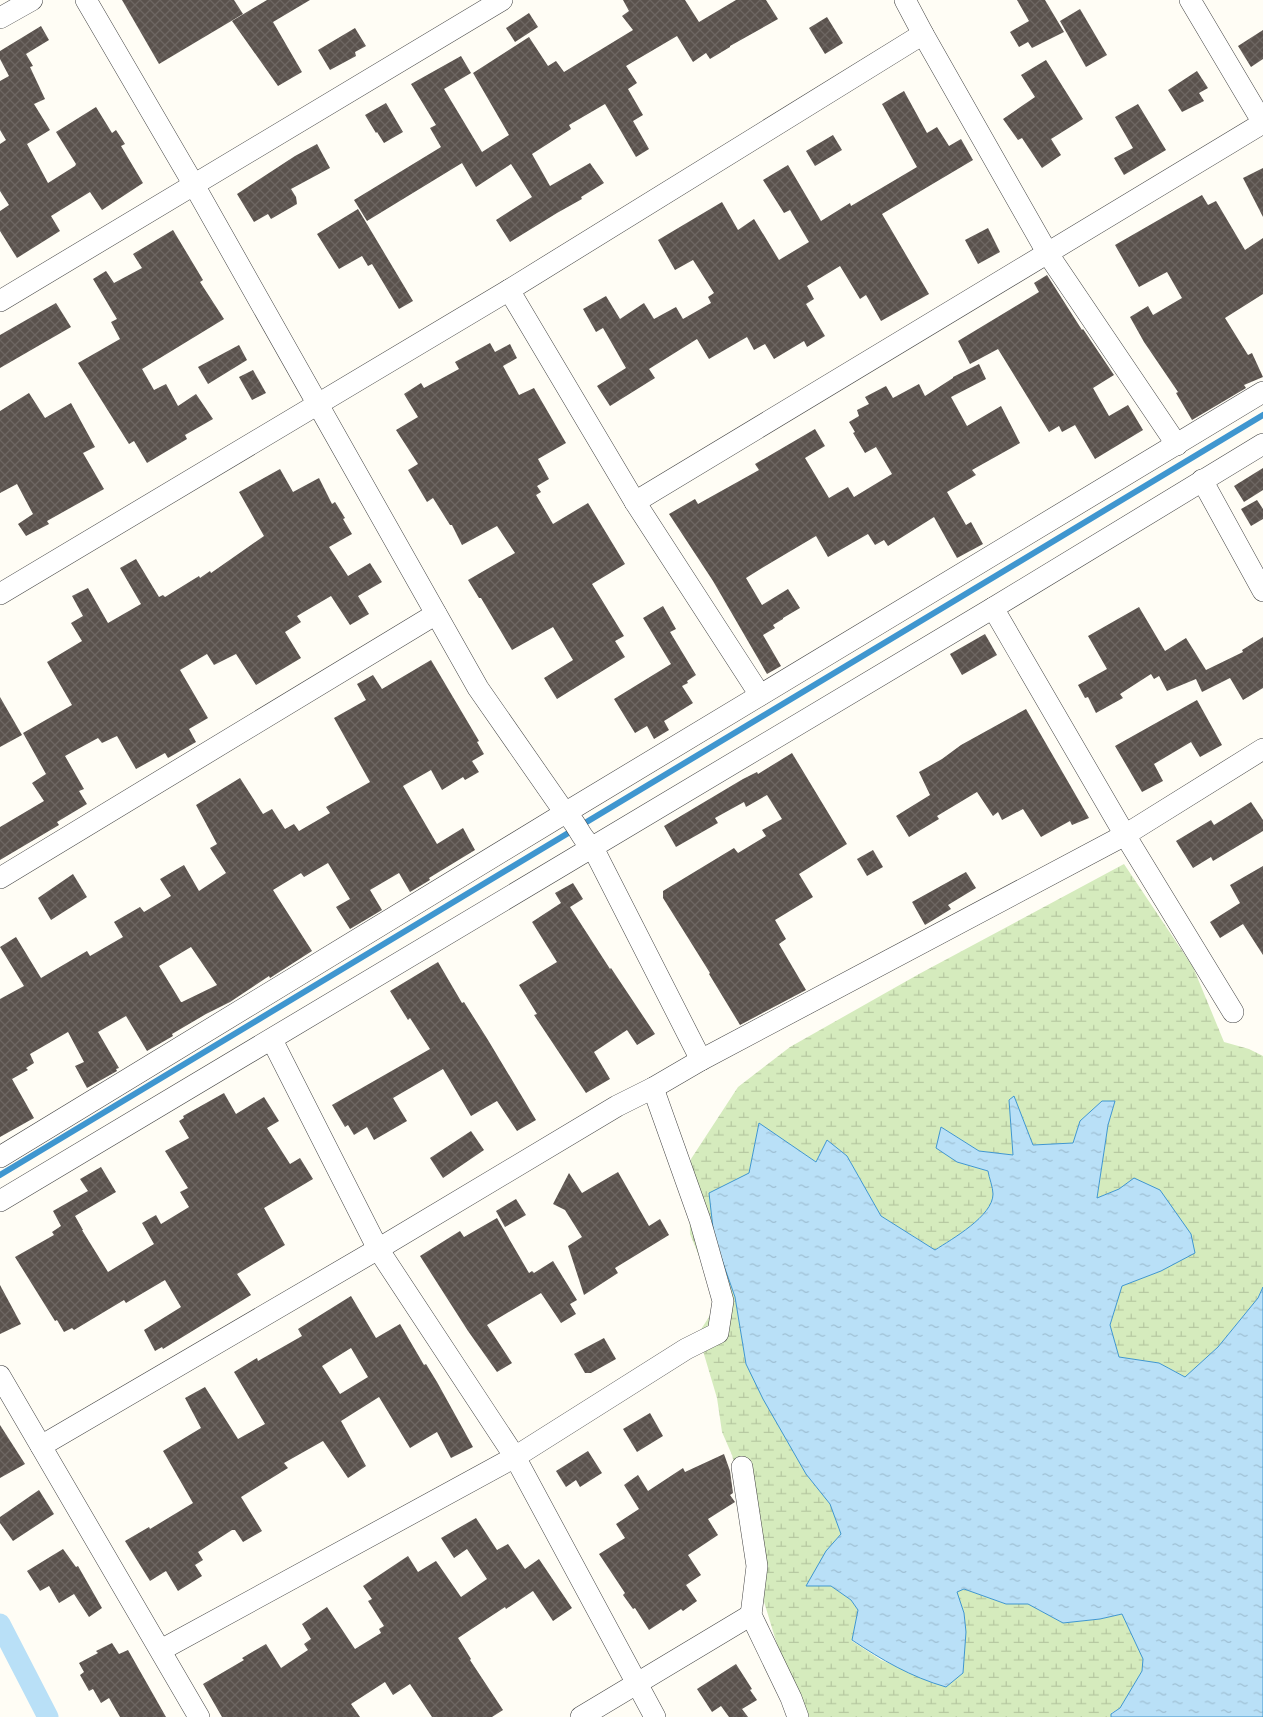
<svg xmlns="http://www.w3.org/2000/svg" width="1263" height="1717" viewBox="0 0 1263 1717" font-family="'Playfair Display',serif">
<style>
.wetland{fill:url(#wetland-marsh)}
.water{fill:url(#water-ripples);stroke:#3f96cf}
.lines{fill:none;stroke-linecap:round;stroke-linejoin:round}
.stream{stroke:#3f96cf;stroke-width:6}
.canal{stroke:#b9e0f7;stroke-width:21}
.building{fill:url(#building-cross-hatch);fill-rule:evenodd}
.minor-casing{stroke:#444;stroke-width:22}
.minor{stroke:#fff;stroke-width:21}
</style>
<defs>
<pattern id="wetland-marsh" width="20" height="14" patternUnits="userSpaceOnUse" patternTransform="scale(1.25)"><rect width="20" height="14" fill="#d5ebbd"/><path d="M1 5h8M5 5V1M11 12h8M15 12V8" fill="none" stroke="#b6c8a1"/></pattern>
<pattern id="water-ripples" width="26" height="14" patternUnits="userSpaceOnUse" patternTransform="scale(1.25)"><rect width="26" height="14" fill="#b9e0f7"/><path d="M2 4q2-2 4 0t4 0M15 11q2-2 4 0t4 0" fill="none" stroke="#9ebfd3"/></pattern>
<pattern id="building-cross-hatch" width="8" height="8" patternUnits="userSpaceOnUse" patternTransform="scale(1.25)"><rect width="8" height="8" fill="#5a524d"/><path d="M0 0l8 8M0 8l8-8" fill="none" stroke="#6d6662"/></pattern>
</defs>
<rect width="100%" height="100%" fill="#fffdf5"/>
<path class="wetland" d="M1124,864L1193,967L1224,1042L1249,1049L1263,1056V1287L1258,1298L1218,1347L1185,1377L1159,1363L1119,1357L1110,1325L1122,1286L1161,1271L1134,1179L1119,1189L1097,1198L1108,1125L1115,1101H1102L1080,1121L1073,1143L1033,1145L1014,1097L1009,1100L1013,1155L979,1151L941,1127L957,1162L988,1171C990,1178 993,1187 993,1194C993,1216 952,1239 935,1250L881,1216L847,1156L827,1140L816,1162L759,1124L749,1173L714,1237L735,1297L746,1364L806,1474L830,1504L842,1534L826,1551L831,1586L851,1600L858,1610L852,1641L881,1660L946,1687L963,1672L966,1632L964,1613L956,1592L964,1589L1006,1604H1028L1063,1623L1100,1619L1122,1614L1143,1659L1142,1671L1120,1708L1111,1713V1717H799L759,1585L751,1531L732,1455L722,1432L717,1398L698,1334L718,1303L690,1234L689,1184L691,1159L738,1087L790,1047L919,974Z"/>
<path class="water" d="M1014,1096L1033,1145L1073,1143L1080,1121L1102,1101H1115L1108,1125L1097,1198L1119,1189L1134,1178L1160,1190L1191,1234L1195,1253L1161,1271L1122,1286L1110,1325L1119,1357L1159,1363L1185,1377L1218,1347L1258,1298L1263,1287V1717H1111V1714L1120,1708L1142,1671L1143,1659L1122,1614L1100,1619L1063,1623L1028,1604H1006L964,1589L957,1592L964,1613L966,1632L963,1673L946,1687C911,1677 882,1660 852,1640L858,1610L851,1600L831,1586H806L826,1551L841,1534L830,1504L806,1474L763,1399L746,1364L735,1297L714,1237L709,1193L749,1173L759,1123L816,1162L827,1140L847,1156L881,1216L935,1250C952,1239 993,1216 993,1194C993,1187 989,1178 988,1171L957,1162L936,1148L941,1127L979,1151L1013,1155L1009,1100Z"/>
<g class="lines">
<polyline class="stream" points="0,1175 1263,415"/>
<polyline class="canal" points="0,1624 48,1717"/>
</g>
<g class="building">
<polygon points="122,0 234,0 243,14 159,64"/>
<polygon points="267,0 310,0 273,22 302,72 278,86 232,21"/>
<polygon points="623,0 685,0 699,22 736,0 766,0 778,19 730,46 730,47 710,59 706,53 693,62 677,36 626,66 637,83 628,89 643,115 633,121 649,149 636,157 605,104 569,125 571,129 532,154 550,186 590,163 604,183 581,197 582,199 557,213 510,242 496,220 532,197 511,164 476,187 462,163 367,221 354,200 441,147 430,128 436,125 411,84 461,56 471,73 444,89 482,152 509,135 473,73 529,37 548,66 556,61 564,72 633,30 622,16 629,11"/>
<polygon points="1017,0 1045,0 1064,32 1032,48 1028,42 1019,47 1010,32 1029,21"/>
<polygon points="1080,9 1107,55 1086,67 1060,21"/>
<polygon points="529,13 538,27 515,42 506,28"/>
<polygon points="827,17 843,43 825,54 809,28"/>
<polygon points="41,26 49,40 26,54 33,66 30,67 45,99 34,104 50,130 27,144 48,183 75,166 76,164 56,132 96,107 112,133 116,130 125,144 121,146 143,183 102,210 90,192 51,216 60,231 17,258 0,231 0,211 9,205 0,191 0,144 6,140 0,130 0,81 9,76 0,59 0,51"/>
<polygon points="355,28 366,46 355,52 356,56 330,70 318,50"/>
<polygon points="1263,30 1263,59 1251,67 1238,46"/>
<polygon points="1046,60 1083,119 1051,139 1061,155 1042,168 1022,138 1018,140 1003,119 1035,97 1021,75"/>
<polygon points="1197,71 1208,88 1199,93 1204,101 1182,112 1168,90"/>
<polygon points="904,91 927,133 937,127 949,146 961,139 973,160 882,214 929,294 881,321 866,295 860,299 840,266 807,286 814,299 806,304 825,336 807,347 804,341 774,359 765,344 754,350 747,337 709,359 697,339 649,369 655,378 610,406 597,386 626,368 603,328 596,332 583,309 606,296 620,319 644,303 654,319 676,307 683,319 711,303 708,297 714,293 693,260 675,270 658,240 722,202 738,230 754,219 779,260 809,242 790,210 784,213 763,180 788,165 821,221 850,203 851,206 917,167 882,104"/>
<polygon points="386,103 403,132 384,143 377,132 376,133 365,115"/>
<polygon points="1138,104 1166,150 1124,175 1114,158 1133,148 1115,117"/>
<polygon points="833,135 842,150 815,166 806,151"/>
<polygon points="317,144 330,168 291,189 296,197 297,204 271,219 268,214 254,222 237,194 295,156"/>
<polygon points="1263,168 1263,217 1243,178"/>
<polygon points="1202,195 1208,205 1216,201 1245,250 1263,238 1263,294 1225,318 1248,355 1252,353 1263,377 1244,385 1246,388 1192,420 1176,393 1178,392 1144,342 1130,317 1148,306 1153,315 1182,298 1167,272 1139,287 1115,245"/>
<polygon points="358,209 413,301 399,309 372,264 368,266 362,256 339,269 317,234"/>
<polygon points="988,228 1000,252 978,264 965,240"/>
<polygon points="173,230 203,280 200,282 224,319 142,369 154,390 166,384 178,406 196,394 213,419 185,435 187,439 147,463 134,441 129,444 78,363 120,339 111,322 117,319 93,279 106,271 114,283 142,268 133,254"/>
<polygon points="1047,275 1082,330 1083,329 1114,375 1093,388 1109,416 1128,405 1143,430 1095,459 1075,425 1062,432 1059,426 1049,432 998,349 970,364 958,341 1039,292 1034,283"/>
<polygon points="56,303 71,327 0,368 0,335"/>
<polygon points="490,343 495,352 510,344 517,358 503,366 519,395 534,388 566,443 538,459 549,479 537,486 541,492 536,495 553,524 588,503 625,564 592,584 624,636 615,641 625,657 557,699 544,678 573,660 553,627 512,650 481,598 479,598 468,580 515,553 497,526 462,545 452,525 450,525 433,498 427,502 408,470 418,464 396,430 418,417 404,394 421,383 424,388 459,369 455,362"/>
<polygon points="239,345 247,360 208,384 198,367"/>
<polygon points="979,364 986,379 951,397 967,426 1001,406 1020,443 972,470 976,475 947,492 966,525 971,522 983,544 957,558 934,517 888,546 884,540 875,545 868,534 828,557 816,536 767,565 746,578 762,605 788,589 800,608 783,618 783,619 773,625 775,628 763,635 781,666 767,674 713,581 669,514 695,499 698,504 759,470 755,464 815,429 825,446 805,458 829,498 848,487 854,497 892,474 876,447 865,453 853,433 855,432 849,422 859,416 857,410 869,404 865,397 886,386 893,398 919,384 925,396 953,378 953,377"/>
<polygon points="253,370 266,393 252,400 239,377"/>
<polygon points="29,393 45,418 71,403 95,447 83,453 104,489 47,521 49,524 26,536 18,524 33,514 17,484 0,493 0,411"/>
<polygon points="1263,468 1263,490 1244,502 1234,486"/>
<polygon points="280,469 293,492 319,478 332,504 335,502 345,518 343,519 352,534 329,547 348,576 370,563 382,582 358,596 369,614 350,625 331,596 297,616 301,622 285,632 301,658 256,685 236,654 214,665 207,654 180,670 208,718 189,729 196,742 168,758 165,753 136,769 117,736 102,743 98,738 65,756 84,789 79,791 87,804 57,822 59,825 0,860 0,827 44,801 32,783 46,774 23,733 72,705 47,662 82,641 71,623 83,616 72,596 88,588 108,623 141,604 120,568 136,559 159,597 163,595 165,597 199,576 200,578 210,571 211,573 264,536 239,492"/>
<polygon points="1257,500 1263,509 1263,519 1251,526 1241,509"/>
<polygon points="663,606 676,629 670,632 696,675 687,681 688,683 682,686 693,703 664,721 669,730 654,739 647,726 635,733 614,699 671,664 643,618"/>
<polygon points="1139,607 1165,651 1186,638 1206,670 1243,652 1242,650 1263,637 1263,688 1243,700 1230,678 1202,692 1196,679 1167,691 1159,676 1154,679 1151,674 1120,694 1123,698 1096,713 1088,697 1085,698 1078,685 1107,669 1088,636"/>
<polygon points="985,634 997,655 962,675 950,654"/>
<path d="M431,660L479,741L477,742L484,754L472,761L479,772L465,780L463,777L442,790L431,770L403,786L437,844L463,828L475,850L429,878L430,880L410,892L399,873L370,890L382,910L350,929L336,907L350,899L328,863L304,877L301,873L273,890L312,951L270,978L269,976L230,1002L206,1014L172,1034L173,1036L147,1051L126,1016L98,1032L119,1068L116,1069L117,1071L87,1088L75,1066L84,1062L68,1032L30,1054L34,1063L26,1068L28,1070L12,1079L34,1118L0,1137V999L24,986L0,947L16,937L41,978L87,951L90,956L123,937L114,922L140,907L144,912L171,896L160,879L184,865L199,891L226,873L210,848L217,844L196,805L240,778L263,814L272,809L285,829L294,824L299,831L330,813L326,807L370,782L334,718L366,700L357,684L373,675L382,689ZM191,947L217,985L182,1002H181L159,966Z"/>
<polygon points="0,697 22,735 0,747"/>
<polygon points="1197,700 1222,745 1200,757 1191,742 1154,764 1163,781 1142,792 1115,746"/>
<polygon points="1026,709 1089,818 1072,825 1070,821 1041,837 1023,809 1002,820 998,812 993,816 977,792 937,816 939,819 909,837 896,816 930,795 919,772 942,759 961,745"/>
<polygon points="792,753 847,844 799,874 813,897 775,920 786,939 779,944 806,990 740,1025 709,974 710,973 663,898 663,891 734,848 738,853 766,836 762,830 782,819 767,795 746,807 744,802 715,818 718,823 676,847 664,826 743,779 757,772 758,774"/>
<polygon points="1251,802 1263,820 1263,831 1213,861 1211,857 1193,868 1176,841 1211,820 1214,825"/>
<polygon points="873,850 883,867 867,876 857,859"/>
<polygon points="1263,866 1263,955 1243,924 1220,938 1210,922 1240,903 1230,885"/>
<polygon points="966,872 976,888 948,905 951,909 925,925 912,902"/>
<polygon points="73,874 87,897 51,920 38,898"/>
<polygon points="573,883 583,899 570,907 610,969 611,968 655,1034 637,1045 627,1030 594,1052 610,1079 586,1093 534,1015 537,1014 519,985 557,962 532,922 561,903 555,893"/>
<polygon points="438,962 462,1003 464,1002 488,1040 536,1120 517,1131 497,1101 471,1116 443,1069 393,1098 407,1121 374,1140 367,1127 354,1135 348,1125 345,1127 332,1105 430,1049 410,1018 408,1020 390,991"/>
<polygon points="224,1093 236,1114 264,1097 279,1121 267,1128 290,1164 300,1158 313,1179 264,1208 285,1245 237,1274 251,1295 163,1349 162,1347 155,1351 144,1330 181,1307 165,1280 126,1303 124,1300 74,1330 72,1328 64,1332 57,1320 55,1321 15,1257 54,1235 52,1232 61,1226 53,1211 88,1191 80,1179 101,1167 116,1192 75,1216 83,1230 82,1230 108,1272 154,1244 142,1223 156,1215 161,1224 189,1207 180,1192 188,1188 165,1151 189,1138 179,1121 184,1118 183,1116"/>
<polygon points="471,1131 484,1150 443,1178 430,1158"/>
<polygon points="618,1172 649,1226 660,1219 669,1235 615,1268 618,1273 584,1295 568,1246 582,1237 565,1210 553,1204 569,1173 582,1193"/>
<polygon points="516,1199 526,1215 505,1227 496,1211"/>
<polygon points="497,1218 529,1273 532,1271 534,1273 553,1261 577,1300 570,1304 576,1314 561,1323 541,1293 487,1325 512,1363 497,1372 468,1331 420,1256 460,1231 464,1237"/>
<polygon points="0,1285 21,1324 0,1334"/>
<path d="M351,1296L376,1338L400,1324L424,1365L426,1364L437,1382L473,1447L451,1458L437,1432L410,1448L379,1397L341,1421L366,1466L348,1478L323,1441L284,1463L288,1468L241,1497L262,1531L243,1542L235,1530H232L198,1552L203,1560L195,1565L202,1576L178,1591L166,1571L150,1581L125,1541L149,1527L150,1529L193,1503L163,1451L201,1428L185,1398L205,1387L238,1439L265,1424L234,1372L257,1358L258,1361L302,1336L298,1329ZM351,1348L368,1377L340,1394L322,1366Z"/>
<polygon points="604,1338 616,1359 591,1373 585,1373 574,1354"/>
<polygon points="650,1413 663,1436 637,1452 623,1429"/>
<polygon points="0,1425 25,1464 0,1478"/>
<polygon points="588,1451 602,1473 580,1487 576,1480 566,1487 556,1471"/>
<polygon points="724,1454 730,1471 733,1493 730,1495 735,1502 708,1519 718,1535 688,1555 701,1575 686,1585 697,1601 683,1611 681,1609 649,1630 635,1608 633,1609 623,1595 625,1593 599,1554 625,1538 616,1524 639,1509 624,1485 638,1475 648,1491 683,1468 685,1472"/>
<polygon points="39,1490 54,1514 13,1541 0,1523 0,1517"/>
<polygon points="476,1518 497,1550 508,1544 525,1569 539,1559 572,1608 553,1621 533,1591 506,1609 505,1607 458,1638 471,1659 470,1660 503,1710 492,1717 432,1717 410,1684 393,1695 385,1682 351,1704 360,1717 222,1717 203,1684 244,1660 242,1658 266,1644 281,1668 308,1650 304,1644 311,1639 302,1624 327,1607 355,1649 381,1633 379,1629 384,1626 368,1601 372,1599 363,1586 408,1556 418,1572 436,1561 461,1597 487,1579 467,1549 454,1558 441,1538"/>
<polygon points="63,1549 76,1567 78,1566 102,1608 89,1617 74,1594 59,1603 49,1586 40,1591 27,1571"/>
<polygon points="112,1643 119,1654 128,1650 166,1717 120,1717 109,1698 101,1703 93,1689 89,1691 80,1675 84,1672 79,1663 98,1653 96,1651"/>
<polygon points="736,1664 752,1689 750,1690 757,1700 742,1709 748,1717 729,1717 721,1706 712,1712 697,1689"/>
</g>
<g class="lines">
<g class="minor-casing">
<g id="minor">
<path d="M86,0L194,185L478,688L565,813C577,821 580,839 592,846L701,1060"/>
<polyline points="905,0 923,34 1048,254 1177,445"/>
<polyline points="1190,0 1263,123"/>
<polyline points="0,18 32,0"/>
<polyline points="509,290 635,502 760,695"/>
<polyline points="0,301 502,0"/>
<polyline points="1202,480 1263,591"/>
<polyline points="635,502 1263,123"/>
<polyline points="0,594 509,290 923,34"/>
<polyline points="993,608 1125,835 1233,1012"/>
<polyline points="0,878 436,614"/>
<polyline points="272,1040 378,1249 515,1457 655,1717"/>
<polyline points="0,1157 565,813 1263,392"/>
<polyline points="0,1201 993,608 1263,444"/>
<polyline points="0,1376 199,1717"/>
<polyline points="41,1446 378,1249 617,1106 653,1088 701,1060 1125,835 1263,749"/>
<polyline points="742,1467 757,1566 751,1615 791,1698 798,1717"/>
<polyline points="161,1650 515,1457 686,1349 718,1333 723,1301 700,1220 653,1088"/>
<polyline points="581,1717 751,1615"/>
</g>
</g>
<use href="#minor" class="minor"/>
</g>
</svg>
